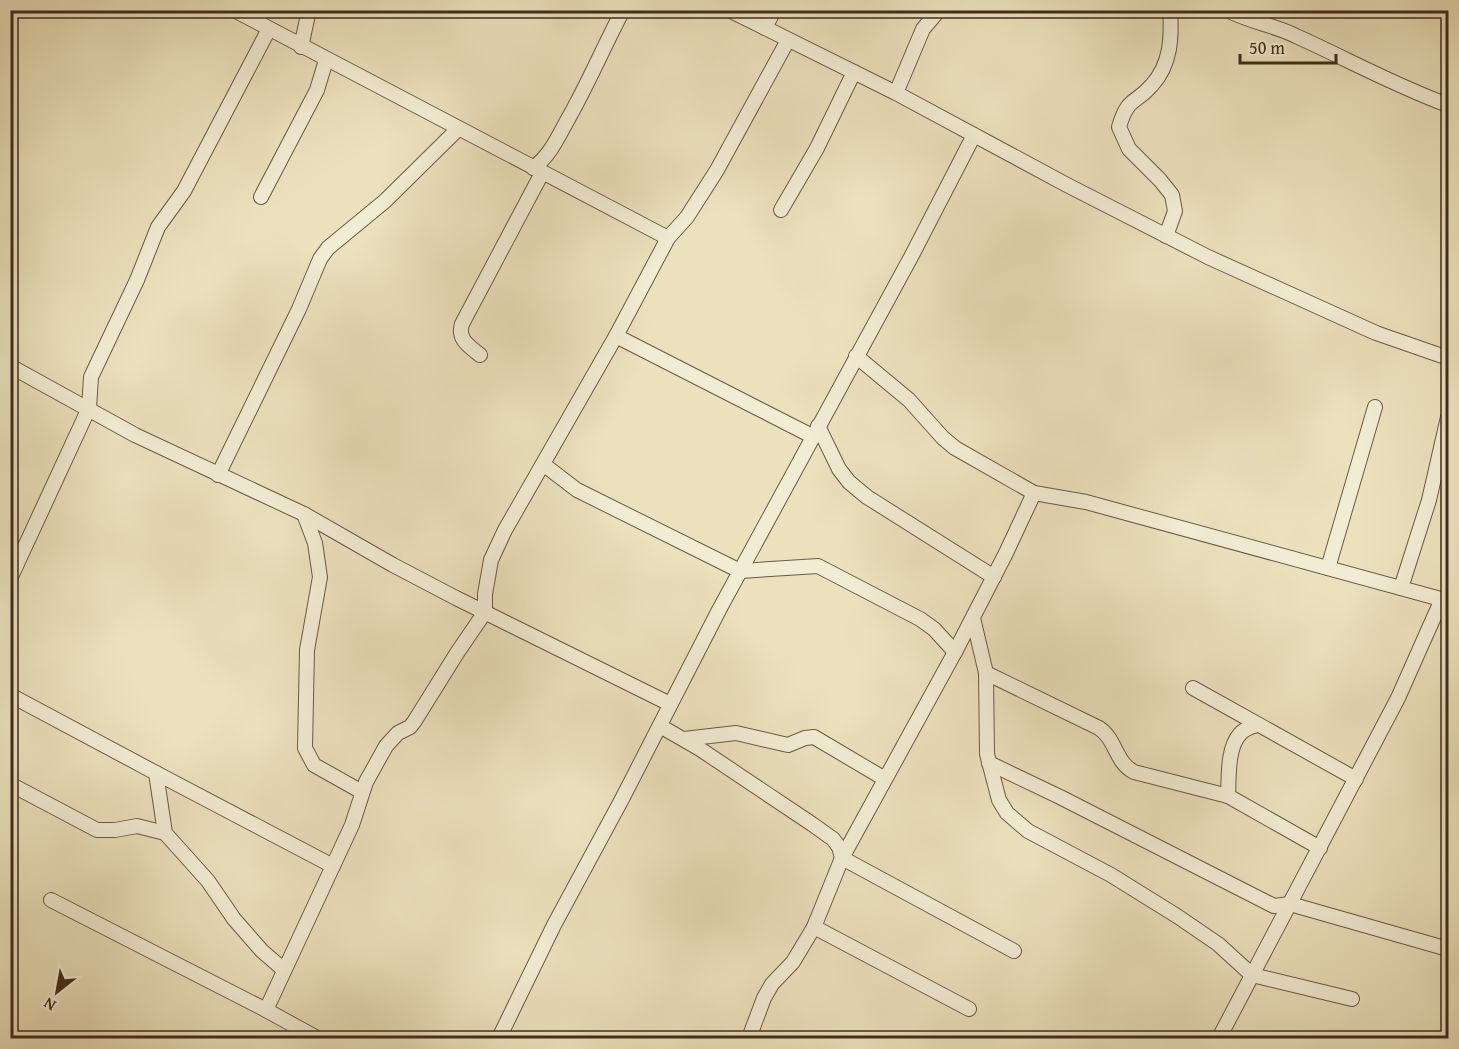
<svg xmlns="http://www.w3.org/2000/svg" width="1459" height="1049" viewBox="0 0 1459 1049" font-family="'Gentium Book Plus',serif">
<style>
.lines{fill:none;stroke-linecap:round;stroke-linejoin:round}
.street-casing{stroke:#6b5a44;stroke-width:16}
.street{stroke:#f2ecd4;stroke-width:14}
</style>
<rect width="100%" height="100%" fill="#ebe1bd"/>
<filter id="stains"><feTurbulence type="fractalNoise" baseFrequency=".00333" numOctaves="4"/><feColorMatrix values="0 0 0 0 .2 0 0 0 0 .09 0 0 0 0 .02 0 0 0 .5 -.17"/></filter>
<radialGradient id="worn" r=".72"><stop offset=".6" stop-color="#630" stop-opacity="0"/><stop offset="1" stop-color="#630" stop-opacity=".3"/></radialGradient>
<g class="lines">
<g class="street-casing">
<g id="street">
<polyline points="234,10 668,238 616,336 505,530 491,560 485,594 485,612 457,653 414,722 410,727 398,733 386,746 366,782 352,825 266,1010 317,1038"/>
<polyline points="729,10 896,93 1067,185 1208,257 1376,333 1448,358"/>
<path d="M1227,10C1250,22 1274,25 1296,36C1347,59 1396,86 1448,105"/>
<polyline points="765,28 774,10"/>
<polyline points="301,47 309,10"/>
<polyline points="896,93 923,29 939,10"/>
<path d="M533,168C550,156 558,137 568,119C588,84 604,46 623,10"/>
<polyline points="261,197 317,90 326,60"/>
<polyline points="781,210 817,148 854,72"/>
<path d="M1166,236L1175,211L1172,195L1160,180L1129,149L1119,127C1128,96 1135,105 1152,85C1171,64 1172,37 1170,10"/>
<polyline points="668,238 687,217 717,170 788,40"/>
<polyline points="616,336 812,436"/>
<path d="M480,355C469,346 457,339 462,324L542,173"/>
<polyline points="856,356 909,400 943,438 955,448 1034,493 1086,502 1448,601"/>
<polyline points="10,366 135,435 304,514 393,565 456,598 670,704"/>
<polyline points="818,426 839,469 849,482 867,497 994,577"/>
<polyline points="543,464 577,490 740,571 818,566 920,619 934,629 955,652"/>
<polyline points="218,475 299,309 320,259 328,248 385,201 458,129"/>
<polyline points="304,514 315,543 320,577 307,650 305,748 314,765 362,792"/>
<polyline points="1328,568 1375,407"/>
<polyline points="10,579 89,408 91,377 137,280 158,227 184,191 269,29"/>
<polyline points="1401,588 1429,500 1448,417"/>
<polyline points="973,618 986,673 987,754 999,800 1007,813 1028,831 1111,875 1177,916 1218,944 1252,975 1352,999"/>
<path d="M986,673L1099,728C1116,739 1115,762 1134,772L1228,796L1320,848"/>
<polyline points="1193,688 1356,779"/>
<polyline points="10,695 156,773 165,833 208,881 234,919 262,951 284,970"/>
<polyline points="660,726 700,749 812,824 833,839 839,847 842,858 1014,951"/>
<polyline points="684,739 736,733 788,745 805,738 814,737 885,779"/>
<polyline points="989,763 1060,797 1274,906 1290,904 1448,949"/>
<polyline points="156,773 333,866"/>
<polyline points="10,784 97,830 115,830 137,826 165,833"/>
<path d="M1228,796C1229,778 1227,748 1240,734C1244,729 1251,727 1257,725"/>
<polyline points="51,900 266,1010"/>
<polyline points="814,927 969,1009"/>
<polyline points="499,1038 554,925 622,799 719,610 911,257 974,135"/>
<polyline points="749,1038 764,998 772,984 793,962 814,927 842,858 955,652 1006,553 1034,493"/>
<polyline points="1219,1038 1398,698 1442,599"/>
</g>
</g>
<use href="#street" class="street"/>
</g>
<rect width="1459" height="1049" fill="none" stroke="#ebe1bd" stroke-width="36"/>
<rect x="12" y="12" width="1435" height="1025" fill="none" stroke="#402d1c" stroke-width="3"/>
<rect x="18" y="18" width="1423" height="1013" fill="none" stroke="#402d1c" stroke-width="1.5"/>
<g transform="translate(57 992) rotate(211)" stroke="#f2ecd4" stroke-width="4.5" paint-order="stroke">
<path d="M0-4.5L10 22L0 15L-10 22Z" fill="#402d1c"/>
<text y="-9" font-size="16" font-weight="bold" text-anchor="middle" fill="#402d1c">N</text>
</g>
<path d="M1240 54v9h96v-9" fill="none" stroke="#402d1c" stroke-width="3"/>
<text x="1249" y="54" font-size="18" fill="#402d1c" stroke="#f2ecd4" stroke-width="4.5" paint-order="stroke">50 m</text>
<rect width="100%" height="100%" filter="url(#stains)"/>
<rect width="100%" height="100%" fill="url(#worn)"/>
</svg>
